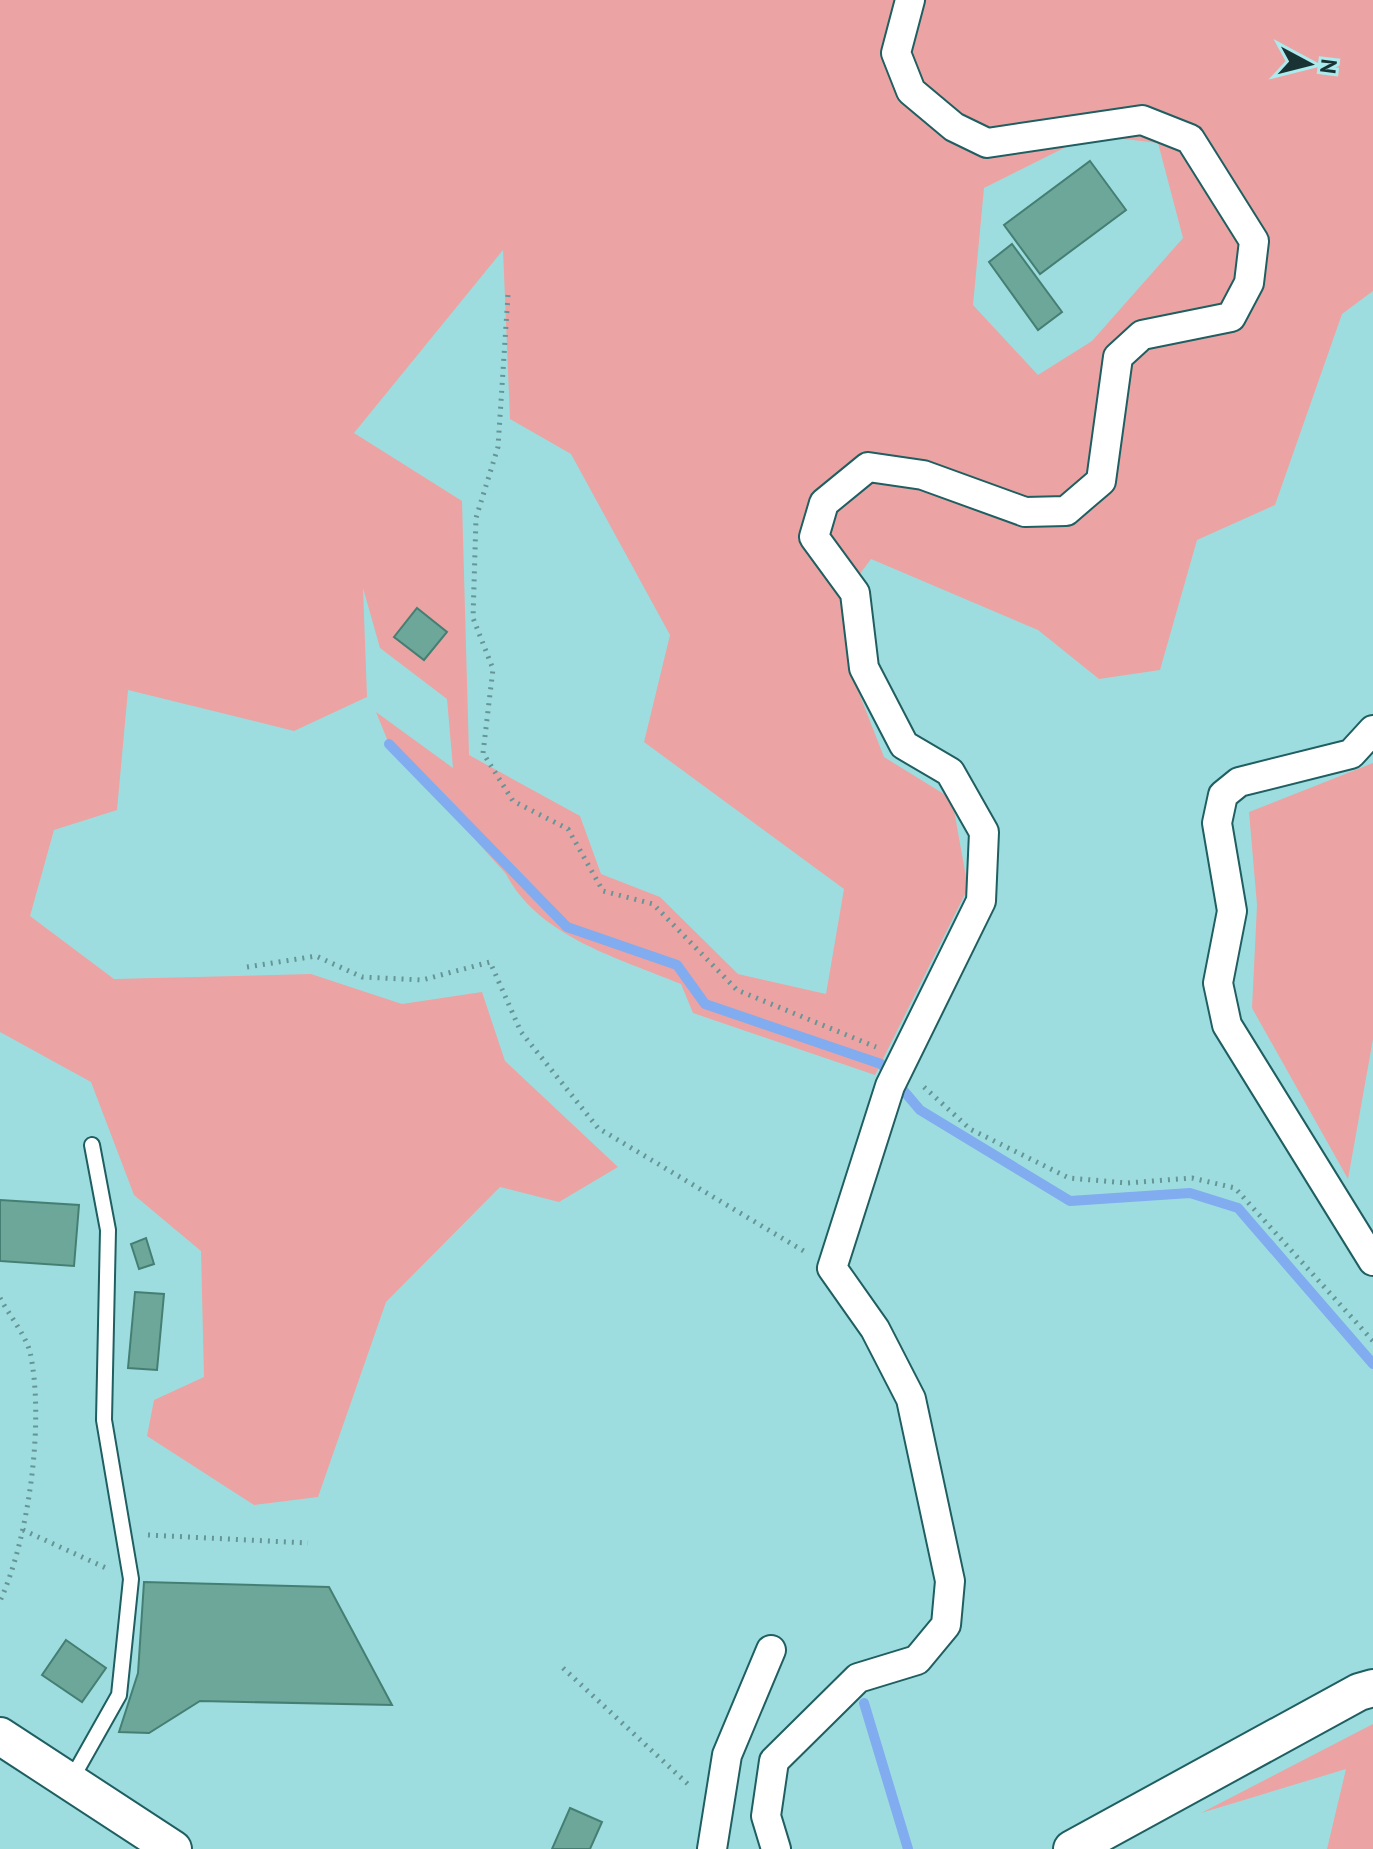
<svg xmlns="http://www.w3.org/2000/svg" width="1373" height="1849" viewBox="0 0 1373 1849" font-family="'PT Sans',sans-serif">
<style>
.green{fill:#eba4a3;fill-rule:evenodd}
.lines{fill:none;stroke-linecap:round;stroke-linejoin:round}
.stream{stroke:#81acef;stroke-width:10}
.building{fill:#6ca79a;stroke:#457f73;stroke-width:2}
.service-casing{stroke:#1f5f62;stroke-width:18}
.minor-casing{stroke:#1f5f62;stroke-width:32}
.tertiary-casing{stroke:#1f5f62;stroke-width:40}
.path{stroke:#669597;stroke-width:5;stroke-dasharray:2 6;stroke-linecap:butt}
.service{stroke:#fff;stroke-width:14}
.minor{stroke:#fff;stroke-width:28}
.tertiary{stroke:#fff;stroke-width:36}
</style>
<rect width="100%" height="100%" fill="#9edddf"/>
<g class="green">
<path d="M0,0H1373V291L1342,314L1275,505L1197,540L1160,670L1099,679L1038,630L871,559L844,595L850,670L884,757L952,799L968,888L875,1075L693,1013L681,984C619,958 539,937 506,874L389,744L376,712L453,768L447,699L380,648L363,588L367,697L294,731L128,690L117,810L54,830L30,916L114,979L311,974L402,1004L482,992L505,1061L618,1167L559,1202L500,1187L386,1302L318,1497L254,1505L147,1436L154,1400L204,1377L201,1251L134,1195L91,1082L0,1032ZM1090,135L1158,143L1183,238L1092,341L1038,375L973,305L984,188ZM503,250L510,419L571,454L670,635L644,742L844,889L826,994L738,974L660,897L601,874L580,816L469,755L462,501L354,433Z"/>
<polygon points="1373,763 1373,1039 1348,1179 1252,1008 1257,905 1249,812"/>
<polygon points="1373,1724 1373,1849 1327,1849 1346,1769 1201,1813"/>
</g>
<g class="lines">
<g class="stream">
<polyline points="389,744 567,927 677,965 705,1004 881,1064 920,1110 1070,1201 1190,1193 1238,1208 1373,1364"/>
<polyline points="864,1703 908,1849"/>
</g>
</g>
<g class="building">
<polygon points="1090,161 1126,210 1040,274 1004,225"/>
<polygon points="1012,244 1062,312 1038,330 989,262"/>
<polygon points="417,608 447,632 424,660 394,637"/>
<polygon points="0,1200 79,1205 74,1266 0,1261"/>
<polygon points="146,1238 154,1264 139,1269 131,1244"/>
<polygon points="135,1292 164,1294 157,1370 128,1368"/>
<polygon points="144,1582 329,1587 392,1705 200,1701 149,1733 119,1732 138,1673"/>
<polygon points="66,1640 106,1668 82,1702 42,1675"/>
<polygon points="570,1808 602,1822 590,1849 552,1849"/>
</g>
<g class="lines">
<g class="service-casing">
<polyline id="service" points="70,1782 119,1695 131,1579 104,1420 108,1230 92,1145"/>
</g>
<g class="minor-casing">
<g id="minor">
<polyline points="1373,730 1351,754 1239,782 1223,795 1217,823 1232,911 1218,983 1227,1025 1373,1261"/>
<polyline points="712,1849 727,1755 771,1650"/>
<polyline points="776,1849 766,1816 774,1761 858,1678 917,1660 946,1625 950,1581 911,1399 875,1329 832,1268 890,1086 981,901 984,832 950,772 904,745 864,668 855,593 814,537 824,503 868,467 923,475 1025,512 1066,511 1101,481 1118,357 1142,335 1231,317 1249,283 1254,241 1190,139 1142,120 987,143 954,127 911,91 896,53 910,0"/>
</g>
</g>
<g class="tertiary-casing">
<g id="tertiary">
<polyline points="0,1736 173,1849"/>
<polyline points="1072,1849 1359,1692 1373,1688"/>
</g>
</g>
<g class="path">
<polyline points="508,295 498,447 476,518 473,618 493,669 483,753 513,801 568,829 603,891 653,904 737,990 876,1047"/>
<polyline points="247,967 316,956 362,977 422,980 490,962 521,1032 598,1128 807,1253"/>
<polyline points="924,1087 970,1129 1069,1178 1127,1183 1192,1178 1235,1188 1373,1341"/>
<path d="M0,1298C9,1315 25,1334 30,1352C45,1420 29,1538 0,1601"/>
<polyline points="23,1530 106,1568"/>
<polyline points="148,1535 308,1543"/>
<polyline points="563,1668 691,1787"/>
</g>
<use href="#service" class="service"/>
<use href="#minor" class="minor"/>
<use href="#tertiary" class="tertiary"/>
</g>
<g transform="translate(1309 64) rotate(97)" stroke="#abeaed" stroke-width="6" paint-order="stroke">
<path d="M0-6L14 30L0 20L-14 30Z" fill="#193334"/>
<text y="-12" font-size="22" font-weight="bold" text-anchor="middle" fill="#193334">N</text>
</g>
</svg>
